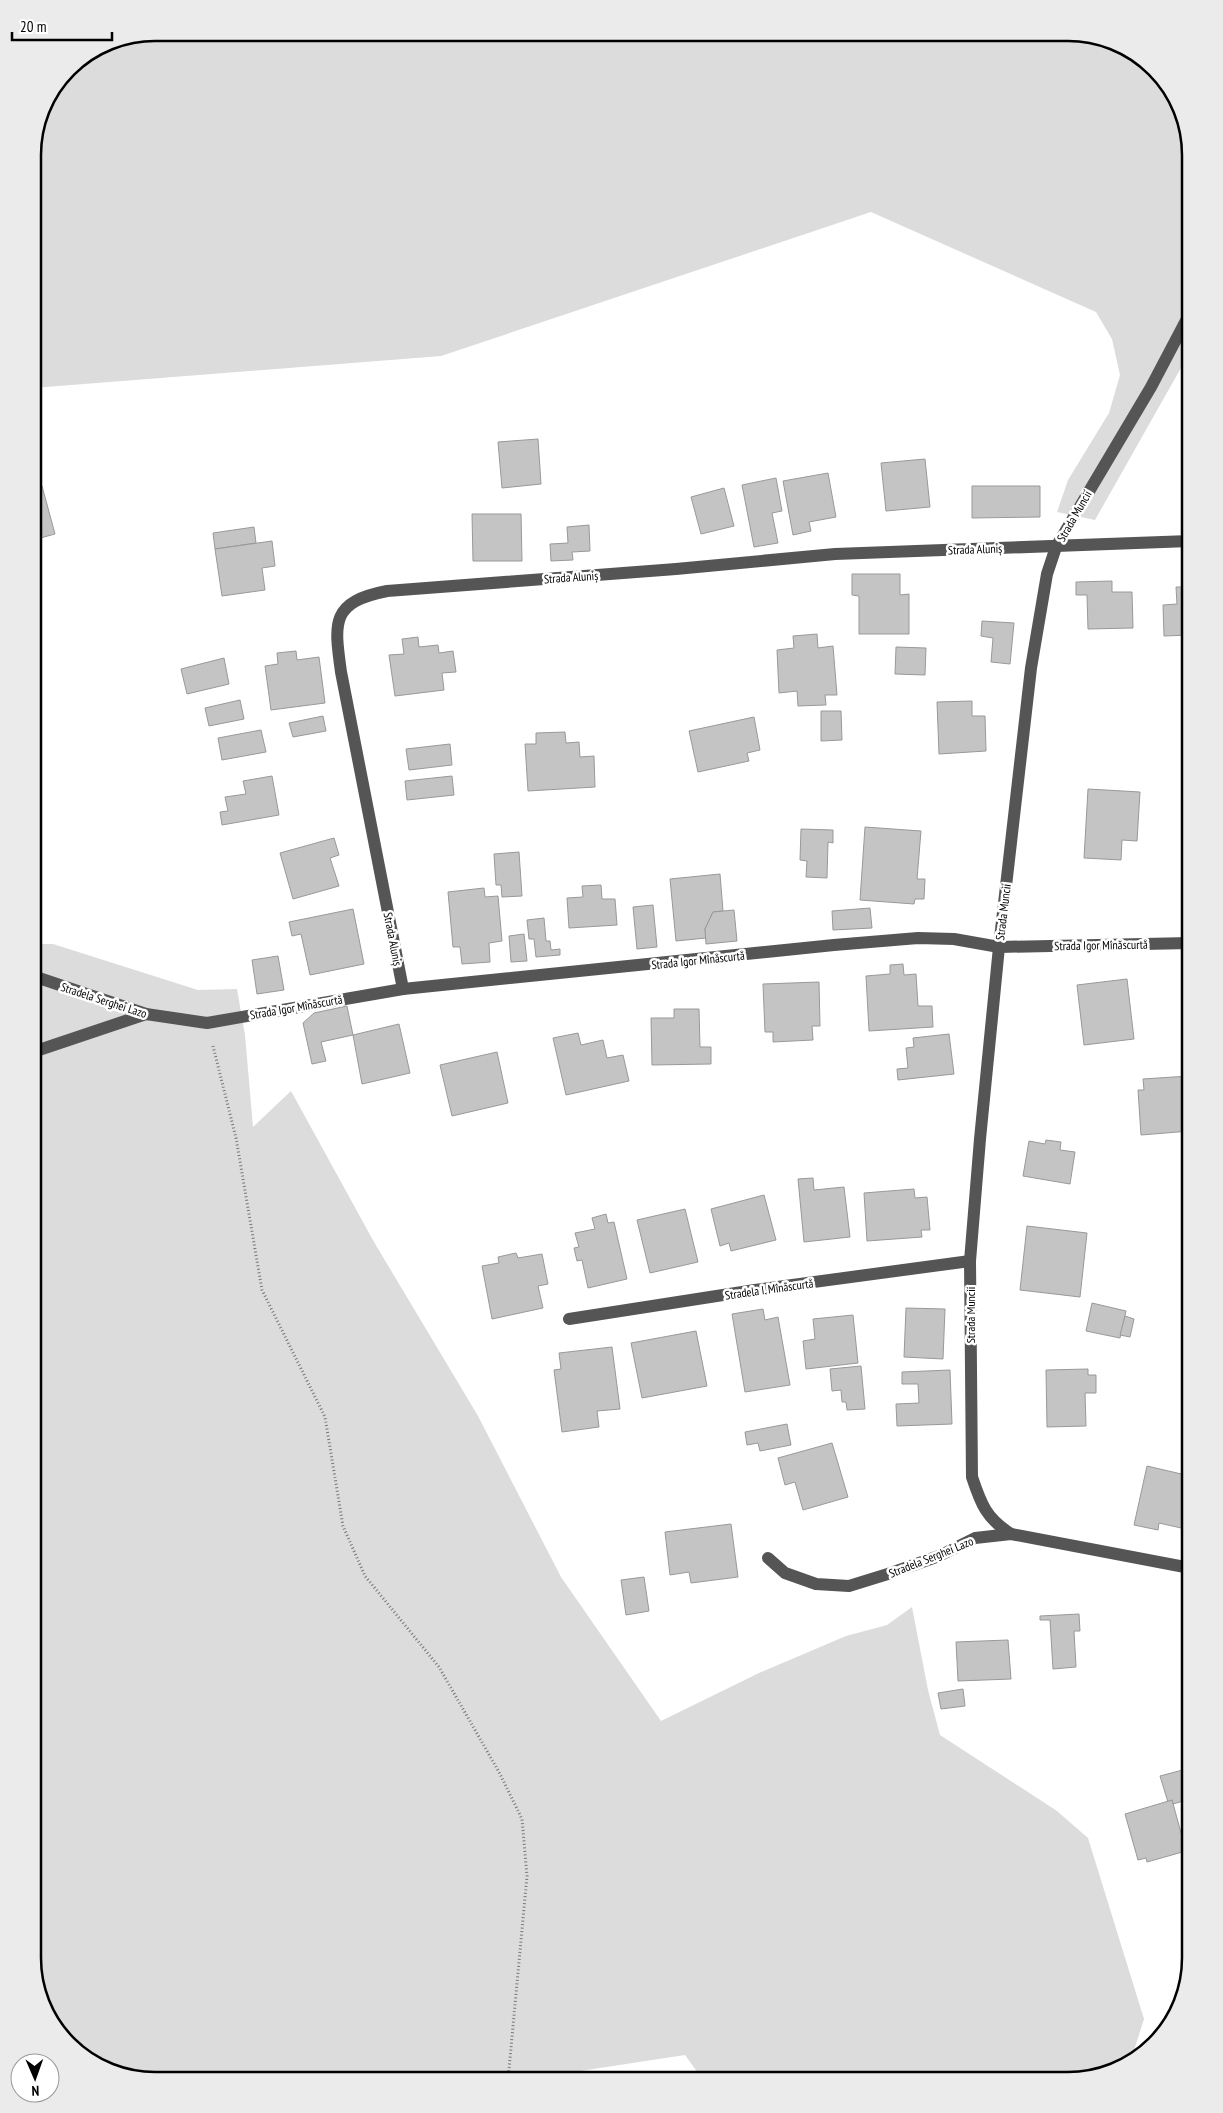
<svg xmlns="http://www.w3.org/2000/svg" width="1223" height="2113" viewBox="0 0 1223 2113" font-family="'PT Sans Narrow',sans-serif">
<style>
.green{fill:#dcdcdc}
.building{fill:#c4c4c4;stroke:#999}
.lines{fill:none;stroke-linecap:round;stroke-linejoin:round}
.path{stroke:#777;stroke-width:3;stroke-dasharray:1 2.5;stroke-linecap:butt}
.minor{stroke:#555;stroke-width:12}
.labels{text-anchor:middle;dominant-baseline:central;stroke-width:5;stroke-linejoin:round;paint-order:stroke}
.street-label{font-size:12px;fill:#000;stroke:#fff}
.rim{fill:none;stroke:#000;stroke-width:2.5}
</style>
<rect width="100%" height="100%" fill="#fff"/>
<g class="green">
<polygon points="155,33 1076,33 1136,53 1178,101 1190,155 1190,352 1095,520 1057,512 1068,480 1109,413 1120,375 1112,339 1096,312 871,212 441,356 33,388 33,148 42,108 69,68 109,42"/>
<polygon points="33,944 53,944 198,990 237,989 245,1035 253,1127 291,1091 374,1242 478,1416 561,1577 661,1721 759,1673 846,1636 887,1625 912,1607 928,1690 940,1735 1057,1811 1088,1838 1144,2019 1131,2060 1122,2068 1068,2080 703,2080 685,2055 541,2077 541,2080 148,2080 87,2060 45,2012 33,1958"/>
</g>
<g class="building">
<polygon points="538,439 541,484 502,488 498,442"/>
<polygon points="925,459 930,507 886,511 881,463"/>
<polygon points="828,473 836,517 809,522 811,531 793,535 783,481"/>
<polygon points="776,478 782,511 772,513 778,543 754,547 742,485"/>
<polygon points="42,486 55,534 33,540 33,489"/>
<polygon points="972,486 1040,486 1040,517 972,518"/>
<polygon points="724,488 734,526 701,534 691,497"/>
<polygon points="472,514 521,514 522,561 473,561"/>
<polygon points="589,525 590,551 572,552 573,560 551,561 550,544 568,543 567,527"/>
<polygon points="254,527 256,543 215,549 213,533"/>
<polygon points="272,541 275,566 262,568 265,590 222,596 215,549"/>
<polygon points="852,574 900,574 900,595 909,594 909,634 859,634 859,596 852,595"/>
<polygon points="1112,581 1112,592 1132,592 1133,628 1088,629 1087,595 1076,595 1076,582"/>
<polygon points="1176,587 1190,587 1190,635 1164,636 1163,605 1177,604"/>
<polygon points="982,621 1014,623 1010,664 991,662 993,638 981,636"/>
<polygon points="817,634 818,648 833,646 837,695 825,695 826,705 798,706 797,691 779,693 777,650 794,648 793,636"/>
<polygon points="418,637 419,647 438,645 439,653 453,651 456,672 442,673 444,690 395,696 389,655 404,654 402,639"/>
<polygon points="896,647 926,648 925,675 895,674"/>
<polygon points="296,651 297,660 319,657 325,703 271,710 265,666 278,664 277,653"/>
<polygon points="224,658 229,684 187,694 181,669"/>
<polygon points="240,700 244,719 209,726 205,708"/>
<polygon points="972,701 972,716 985,716 986,751 939,754 937,702"/>
<polygon points="821,711 841,711 842,740 821,741"/>
<polygon points="323,716 326,731 293,737 289,723"/>
<polygon points="754,717 760,750 747,753 749,761 698,772 689,731"/>
<polygon points="261,730 266,752 222,760 218,738"/>
<polygon points="565,732 566,743 579,742 580,757 594,756 595,787 528,791 525,744 536,744 536,733"/>
<polygon points="450,744 452,765 409,770 406,749"/>
<polygon points="272,776 279,815 222,825 220,812 228,811 225,797 246,794 243,781"/>
<polygon points="452,776 454,795 407,800 405,781"/>
<polygon points="1088,789 1140,792 1137,841 1122,840 1121,860 1084,858"/>
<polygon points="865,827 921,831 917,879 925,879 924,899 915,899 914,904 860,900"/>
<polygon points="801,829 833,830 833,843 828,842 827,878 806,877 807,861 800,860"/>
<polygon points="334,838 339,855 330,858 339,886 293,899 280,853"/>
<polygon points="519,852 522,896 502,897 501,885 496,885 494,854"/>
<polygon points="720,874 723,911 713,912 705,929 706,938 676,941 670,879"/>
<polygon points="601,885 602,899 615,899 617,925 569,928 567,898 583,897 582,886"/>
<polygon points="484,888 485,897 498,896 502,941 489,943 490,962 462,964 460,947 453,947 448,892"/>
<polygon points="653,905 657,947 637,949 633,907"/>
<polygon points="870,908 872,928 833,930 832,911"/>
<polygon points="353,909 364,964 310,975 301,934 292,936 289,922"/>
<polygon points="734,910 737,941 706,944 705,929 713,912"/>
<polygon points="544,918 546,941 550,941 551,950 560,949 560,955 536,957 534,939 529,939 527,920"/>
<polygon points="524,934 527,961 511,962 509,936"/>
<polygon points="278,956 284,990 257,994 252,960"/>
<polygon points="903,964 904,975 916,974 918,1006 932,1006 933,1027 869,1031 866,976 890,974 890,965"/>
<polygon points="1127,979 1134,1039 1084,1045 1077,985"/>
<polygon points="819,982 820,1026 812,1026 813,1040 773,1042 773,1032 765,1032 763,984"/>
<polygon points="347,1006 353,1035 321,1042 326,1061 312,1064 303,1023 314,1013"/>
<polygon points="674,1009 699,1009 700,1047 711,1047 711,1064 652,1065 651,1018 674,1018"/>
<polygon points="399,1024 410,1073 362,1084 353,1035"/>
<polygon points="578,1033 581,1045 603,1040 607,1058 623,1055 629,1081 566,1095 553,1038"/>
<polygon points="949,1034 954,1074 898,1080 897,1069 908,1068 906,1048 914,1047 913,1038"/>
<polygon points="497,1052 508,1103 452,1116 440,1065"/>
<polygon points="1189,1076 1190,1131 1141,1135 1138,1090 1144,1090 1143,1079"/>
<polygon points="1046,1140 1061,1142 1060,1150 1075,1152 1070,1184 1023,1176 1029,1141 1045,1144"/>
<polygon points="813,1178 814,1190 844,1187 850,1237 804,1242 798,1179"/>
<polygon points="914,1189 915,1198 927,1197 930,1230 921,1230 922,1237 867,1241 864,1193"/>
<polygon points="764,1195 776,1240 731,1251 729,1243 720,1246 711,1209"/>
<polygon points="685,1209 698,1262 650,1273 637,1220"/>
<polygon points="606,1214 608,1223 614,1222 627,1279 588,1288 582,1260 577,1261 574,1248 579,1247 575,1233 595,1229 592,1218"/>
<polygon points="1027,1226 1087,1233 1080,1297 1020,1290"/>
<polygon points="516,1253 518,1258 542,1254 548,1284 538,1286 543,1308 492,1319 482,1266 499,1263 498,1257"/>
<polygon points="1092,1303 1126,1311 1120,1338 1086,1331"/>
<polygon points="906,1308 945,1309 943,1359 904,1357"/>
<polygon points="763,1309 765,1320 778,1317 790,1385 745,1392 732,1314"/>
<polygon points="853,1315 858,1363 806,1369 803,1341 815,1339 813,1319"/>
<polygon points="1125,1316 1134,1319 1130,1337 1120,1335"/>
<polygon points="696,1331 707,1386 642,1398 631,1343"/>
<polygon points="612,1347 620,1409 597,1411 599,1427 562,1432 554,1370 561,1369 559,1353"/>
<polygon points="861,1366 865,1409 847,1410 846,1402 842,1402 841,1390 832,1391 830,1369"/>
<polygon points="1088,1369 1088,1375 1096,1375 1096,1393 1085,1393 1086,1426 1047,1427 1046,1370"/>
<polygon points="950,1370 952,1424 897,1426 896,1404 919,1403 918,1384 902,1384 902,1372"/>
<polygon points="787,1424 791,1445 760,1451 758,1443 747,1445 745,1432"/>
<polygon points="832,1443 848,1497 803,1510 795,1482 785,1485 778,1458"/>
<polygon points="1147,1466 1190,1476 1190,1530 1159,1523 1158,1530 1134,1525"/>
<polygon points="731,1524 738,1577 691,1583 689,1572 670,1575 665,1532"/>
<polygon points="644,1577 649,1611 626,1615 621,1580"/>
<polygon points="1079,1614 1080,1631 1074,1631 1076,1667 1053,1669 1050,1620 1040,1620 1040,1616"/>
<polygon points="1008,1640 1011,1679 958,1681 956,1642"/>
<polygon points="963,1689 965,1706 941,1709 938,1693"/>
<polygon points="1190,1768 1190,1799 1173,1804 1172,1800 1168,1802 1160,1776"/>
<polygon points="1172,1800 1186,1851 1147,1862 1146,1858 1138,1860 1125,1814"/>
</g>
<g class="lines">
<polyline class="path" points="213,1046 236,1138 262,1290 325,1417 343,1526 365,1576 439,1667 499,1772 522,1819 527,1876 508,2080"/>
<g class="minor">
<polyline points="33,976 146,1014 207,1023 403,989 834,945 918,938 954,939 999,947 1190,943"/>
<path d="M403,989L341,672C334,622 331,602 387,591L676,569L835,554L1190,541"/>
<polyline points="33,1052 146,1014"/>
<polyline points="569,1319 755,1290 970,1261"/>
<path d="M1011,1534C986,1518 981,1504 972,1477L970,1261L980,1139L999,947L1031,668L1047,574L1056,547L1151,387L1190,313"/>
<polyline points="768,1558 785,1573 816,1584 849,1586 891,1573 939,1556 975,1538 1011,1534 1190,1568"/>
</g>
</g>
<g class="labels">
<g class="street-label">
<text transform="translate(1074 516) rotate(-60)">Strada Muncii</text>
<text transform="translate(975 549) rotate(-2)">Strada Aluniș</text>
<text transform="translate(571 577) rotate(-4)">Strada Aluniș</text>
<text transform="translate(1003 912) rotate(-83)">Strada Muncii</text>
<text transform="translate(393 939) rotate(79)">Strada Aluniș</text>
<text transform="translate(1101 945) rotate(-1)">Strada Igor Mînăscurtă</text>
<text transform="translate(698 960) rotate(-6)">Strada Igor Mînăscurtă</text>
<text transform="translate(104 1000) rotate(18)">Stradela Serghei Lazo</text>
<text transform="translate(296 1007) rotate(-10)">Strada Igor Mînăscurtă</text>
<text transform="translate(769 1289) rotate(-8)">Stradela I. Mînăscurtă</text>
<text transform="translate(970 1315) rotate(-90)">Strada Muncii</text>
<text transform="translate(931 1557) rotate(-22)">Stradela Serghei Lazo</text>
</g>
</g>
<path d="M0 0H1223V2113H0ZM155 41H1068A114 114 0 0 1 1182 155V1958A114 114 0 0 1 1068 2072H155A114 114 0 0 1 41 1958V155A114 114 0 0 1 155 41Z" fill="#ebebeb" fill-rule="evenodd"/>
<path class="rim" d="M155 41H1068A114 114 0 0 1 1182 155V1958A114 114 0 0 1 1068 2072H155A114 114 0 0 1 41 1958V155A114 114 0 0 1 155 41Z"/>
<g transform="translate(35 2078) rotate(178)"><circle r="24" fill="#ffffff" stroke="#999999"/>
<path d="M0-4L9 19L0 12L-9 19Z" fill="#000000"/>
<text y="-8" font-size="14" font-weight="bold" text-anchor="middle" fill="#000000">N</text>
</g>
<path d="M12 32v8h100v-8" fill="none" stroke="#000000" stroke-width="2.5"/>
<text x="20" y="32" font-size="15" fill="#000000" stroke="#ffffff" stroke-width="4" paint-order="stroke">20 m</text>
</svg>
